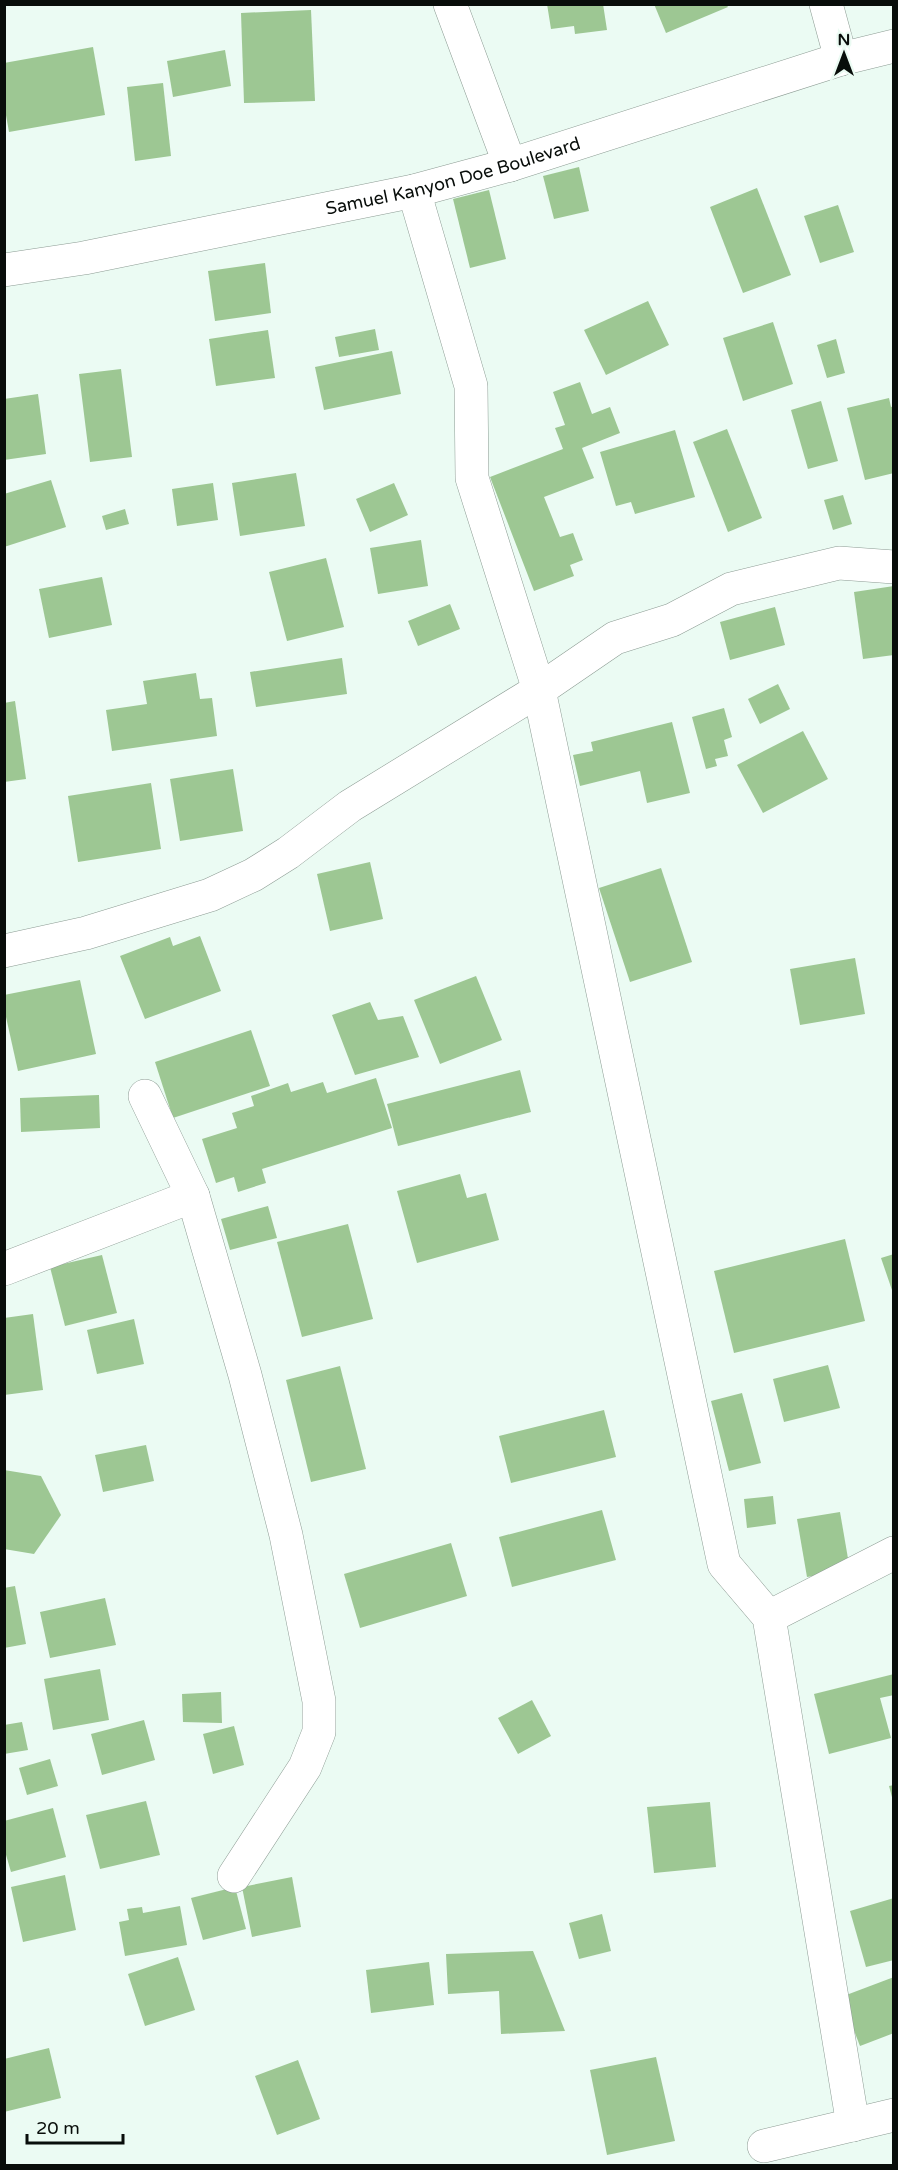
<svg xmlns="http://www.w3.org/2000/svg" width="898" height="2170" viewBox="0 0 898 2170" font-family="'Varela Round',sans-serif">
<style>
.building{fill:#9dc793}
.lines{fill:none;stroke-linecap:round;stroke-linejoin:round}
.minor-casing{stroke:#8d9c94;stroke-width:34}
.minor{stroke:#fff;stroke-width:33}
.labels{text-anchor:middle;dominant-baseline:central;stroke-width:4.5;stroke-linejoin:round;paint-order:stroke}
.street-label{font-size:18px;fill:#080d0a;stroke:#ebfbf3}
</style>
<rect width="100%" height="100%" fill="#ebfbf3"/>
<g class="building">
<polygon points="547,4 603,4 607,30 575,34 574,26 551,29"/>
<polygon points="654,4 726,4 728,7 666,33"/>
<polygon points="311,10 315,101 244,103 241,13"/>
<polygon points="93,47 105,115 9,132 4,104 4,63"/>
<polygon points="225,50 231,86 173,97 167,61"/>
<polygon points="163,83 171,156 135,161 127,87"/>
<polygon points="579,167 589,211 554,219 543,176"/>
<polygon points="757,188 791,275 743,293 710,207"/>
<polygon points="489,190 506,259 470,268 453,199"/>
<polygon points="838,205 854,252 820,263 804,216"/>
<polygon points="265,263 271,313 215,321 208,271"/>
<polygon points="648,301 669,345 606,375 584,330"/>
<polygon points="773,322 793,384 743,401 723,338"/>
<polygon points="375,329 379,350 339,357 335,337"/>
<polygon points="268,330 275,378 216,386 209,339"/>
<polygon points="836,339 845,373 827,378 817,345"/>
<polygon points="392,351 401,394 324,410 315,367"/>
<polygon points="121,369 132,457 90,462 79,374"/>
<polygon points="580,382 592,414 610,407 620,433 582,448 594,478 544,497 560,537 573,533 583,560 570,565 574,576 534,591 490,477 563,449 555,428 565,425 553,392"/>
<polygon points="38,394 46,454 4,460 4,399"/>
<polygon points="889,398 891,407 894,406 894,473 865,480 847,408"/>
<polygon points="821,401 838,461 808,469 791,410"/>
<polygon points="727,429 762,518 728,532 693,442"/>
<polygon points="675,430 695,497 635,514 631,502 616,506 600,452"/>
<polygon points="296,473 305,526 240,536 232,483"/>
<polygon points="51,480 66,527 4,547 4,494"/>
<polygon points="213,483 218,520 177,526 172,489"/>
<polygon points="394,483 408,515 370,532 356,499"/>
<polygon points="843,495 852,524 833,530 824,500"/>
<polygon points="125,509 129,524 106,530 102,516"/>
<polygon points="421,540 428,586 378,594 370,548"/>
<polygon points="326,558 344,627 287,641 269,572"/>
<polygon points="102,577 112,625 49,638 39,589"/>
<polygon points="894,586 894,655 863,659 854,592"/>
<polygon points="450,604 460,629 418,646 408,621"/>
<polygon points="775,607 785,645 730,660 720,622"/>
<polygon points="342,658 347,694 256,707 250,672"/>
<polygon points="196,673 200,699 212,698 217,736 112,751 106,710 147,704 143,681"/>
<polygon points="778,684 790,709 760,724 748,699"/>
<polygon points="15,701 26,779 4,782 4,703"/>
<polygon points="724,708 732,737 724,740 728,756 715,759 717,766 706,769 692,717"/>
<polygon points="672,722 690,793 647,803 640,771 580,786 573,755 593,751 591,742"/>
<polygon points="803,731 828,779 763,813 737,765"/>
<polygon points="233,769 243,831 180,841 170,779"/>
<polygon points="151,783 161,849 78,862 68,796"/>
<polygon points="370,862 383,919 330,931 317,874"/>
<polygon points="661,868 692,962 630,982 599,888"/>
<polygon points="200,936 221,991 145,1019 120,956 170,937 173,946"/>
<polygon points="855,958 865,1014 800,1025 790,969"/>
<polygon points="476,976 502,1040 440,1064 414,1000"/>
<polygon points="80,980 96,1054 18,1071 4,1008 4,995"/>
<polygon points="370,1002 378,1020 403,1016 419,1057 355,1075 332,1015"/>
<polygon points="251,1030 270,1086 173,1118 155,1062"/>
<polygon points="520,1070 531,1112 398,1146 387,1104"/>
<polygon points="376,1078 392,1128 262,1169 266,1183 238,1192 234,1177 216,1183 202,1139 237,1128 232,1113 254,1106 251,1096 288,1083 291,1092 323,1082 327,1093"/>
<polygon points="99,1095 100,1128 21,1132 20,1098"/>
<polygon points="460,1174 467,1198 486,1193 499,1240 417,1263 397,1191"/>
<polygon points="268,1206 277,1238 230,1250 221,1219"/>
<polygon points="348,1224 373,1319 302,1337 277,1242"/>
<polygon points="845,1239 865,1321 734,1353 714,1271"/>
<polygon points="894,1254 894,1293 893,1293 881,1258"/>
<polygon points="102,1255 117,1313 65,1326 50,1267"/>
<polygon points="33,1314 43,1390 4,1395 4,1318"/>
<polygon points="134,1319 144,1364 97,1374 87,1330"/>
<polygon points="828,1365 840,1408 784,1422 773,1379"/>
<polygon points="340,1366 366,1469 311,1482 286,1380"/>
<polygon points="742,1393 761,1463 729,1471 711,1401"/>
<polygon points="604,1410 616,1457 511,1483 499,1436"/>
<polygon points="146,1445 154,1481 103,1492 95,1455"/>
<polygon points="4,1470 41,1476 61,1515 34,1554 4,1549"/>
<polygon points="773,1496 776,1524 747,1528 744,1499"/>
<polygon points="602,1510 616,1560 512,1587 499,1537"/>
<polygon points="840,1512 850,1570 807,1577 797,1519"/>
<polygon points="451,1543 467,1596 360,1628 344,1574"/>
<polygon points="15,1586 26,1644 4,1648 4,1588"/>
<polygon points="105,1598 116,1645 50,1658 40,1612"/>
<polygon points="100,1669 109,1720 53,1730 44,1679"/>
<polygon points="894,1674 894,1695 880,1698 891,1738 829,1754 814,1694"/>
<polygon points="221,1692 222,1723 183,1722 182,1694"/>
<polygon points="532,1700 551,1736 518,1754 498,1718"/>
<polygon points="144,1720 155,1760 102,1775 91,1734"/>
<polygon points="22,1722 28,1750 4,1754 4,1725"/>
<polygon points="234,1726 244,1765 213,1774 203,1734"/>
<polygon points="50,1759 58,1786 27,1795 19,1768"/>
<polygon points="894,1785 894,1800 893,1801 889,1786"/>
<polygon points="146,1801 160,1855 100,1869 86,1815"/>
<polygon points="710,1802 716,1867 654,1873 647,1807"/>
<polygon points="53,1808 66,1857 11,1872 4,1848 4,1821"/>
<polygon points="65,1875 76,1930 23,1942 11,1887"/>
<polygon points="292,1877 301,1927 252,1937 242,1887"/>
<polygon points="235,1887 246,1929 203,1940 191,1898"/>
<polygon points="894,1898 894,1960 866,1967 850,1911"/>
<polygon points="180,1906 187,1945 125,1956 119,1922 129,1920 127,1909 142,1907 143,1913"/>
<polygon points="602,1914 611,1951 579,1959 569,1923"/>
<polygon points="533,1951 565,2031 501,2034 499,1991 448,1994 446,1954"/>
<polygon points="178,1957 195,2010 145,2026 128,1974"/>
<polygon points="429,1962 434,2005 371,2013 366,1970"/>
<polygon points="894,1977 894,2033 860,2046 841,1997"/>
<polygon points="49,2048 61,2098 4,2112 4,2059"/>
<polygon points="656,2057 675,2141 607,2155 590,2070"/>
<polygon points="298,2060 320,2119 277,2135 255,2076"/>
</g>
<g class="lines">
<g class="minor-casing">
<g id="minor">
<polyline points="450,4 510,165"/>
<polyline points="826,4 841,59"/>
<polyline points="414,191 471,386 472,478 539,690 724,1564 769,1617 853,2125"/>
<path id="s1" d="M4,270L84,258L414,191L510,165L841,59L894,46"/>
<polyline points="4,951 86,933 210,895 253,875 288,853 350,806 539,690 615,638 672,620 731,589 839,563 894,567"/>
<polyline points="193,1196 245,1375 286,1535 319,1701 319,1732 305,1767 234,1876"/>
<polyline points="4,1269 193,1196 145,1096"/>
<polyline points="769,1617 894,1553"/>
<polyline points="764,2146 894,2115"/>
</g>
</g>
<use href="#minor" class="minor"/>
</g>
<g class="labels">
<g class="street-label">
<text stroke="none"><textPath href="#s1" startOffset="459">Samuel Kanyon Doe Boulevard</textPath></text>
</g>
</g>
<rect width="898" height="2170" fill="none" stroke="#080d0a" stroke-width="12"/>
<g transform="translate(844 54)" stroke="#ebfbf3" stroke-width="4.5" paint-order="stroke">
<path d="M0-4.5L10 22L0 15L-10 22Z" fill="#080d0a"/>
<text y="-9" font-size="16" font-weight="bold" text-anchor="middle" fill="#080d0a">N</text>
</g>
<path d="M27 2134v9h96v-9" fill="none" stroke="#080d0a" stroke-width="3"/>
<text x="36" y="2134" font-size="18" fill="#080d0a" stroke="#ebfbf3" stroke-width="4.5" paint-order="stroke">20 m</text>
</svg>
